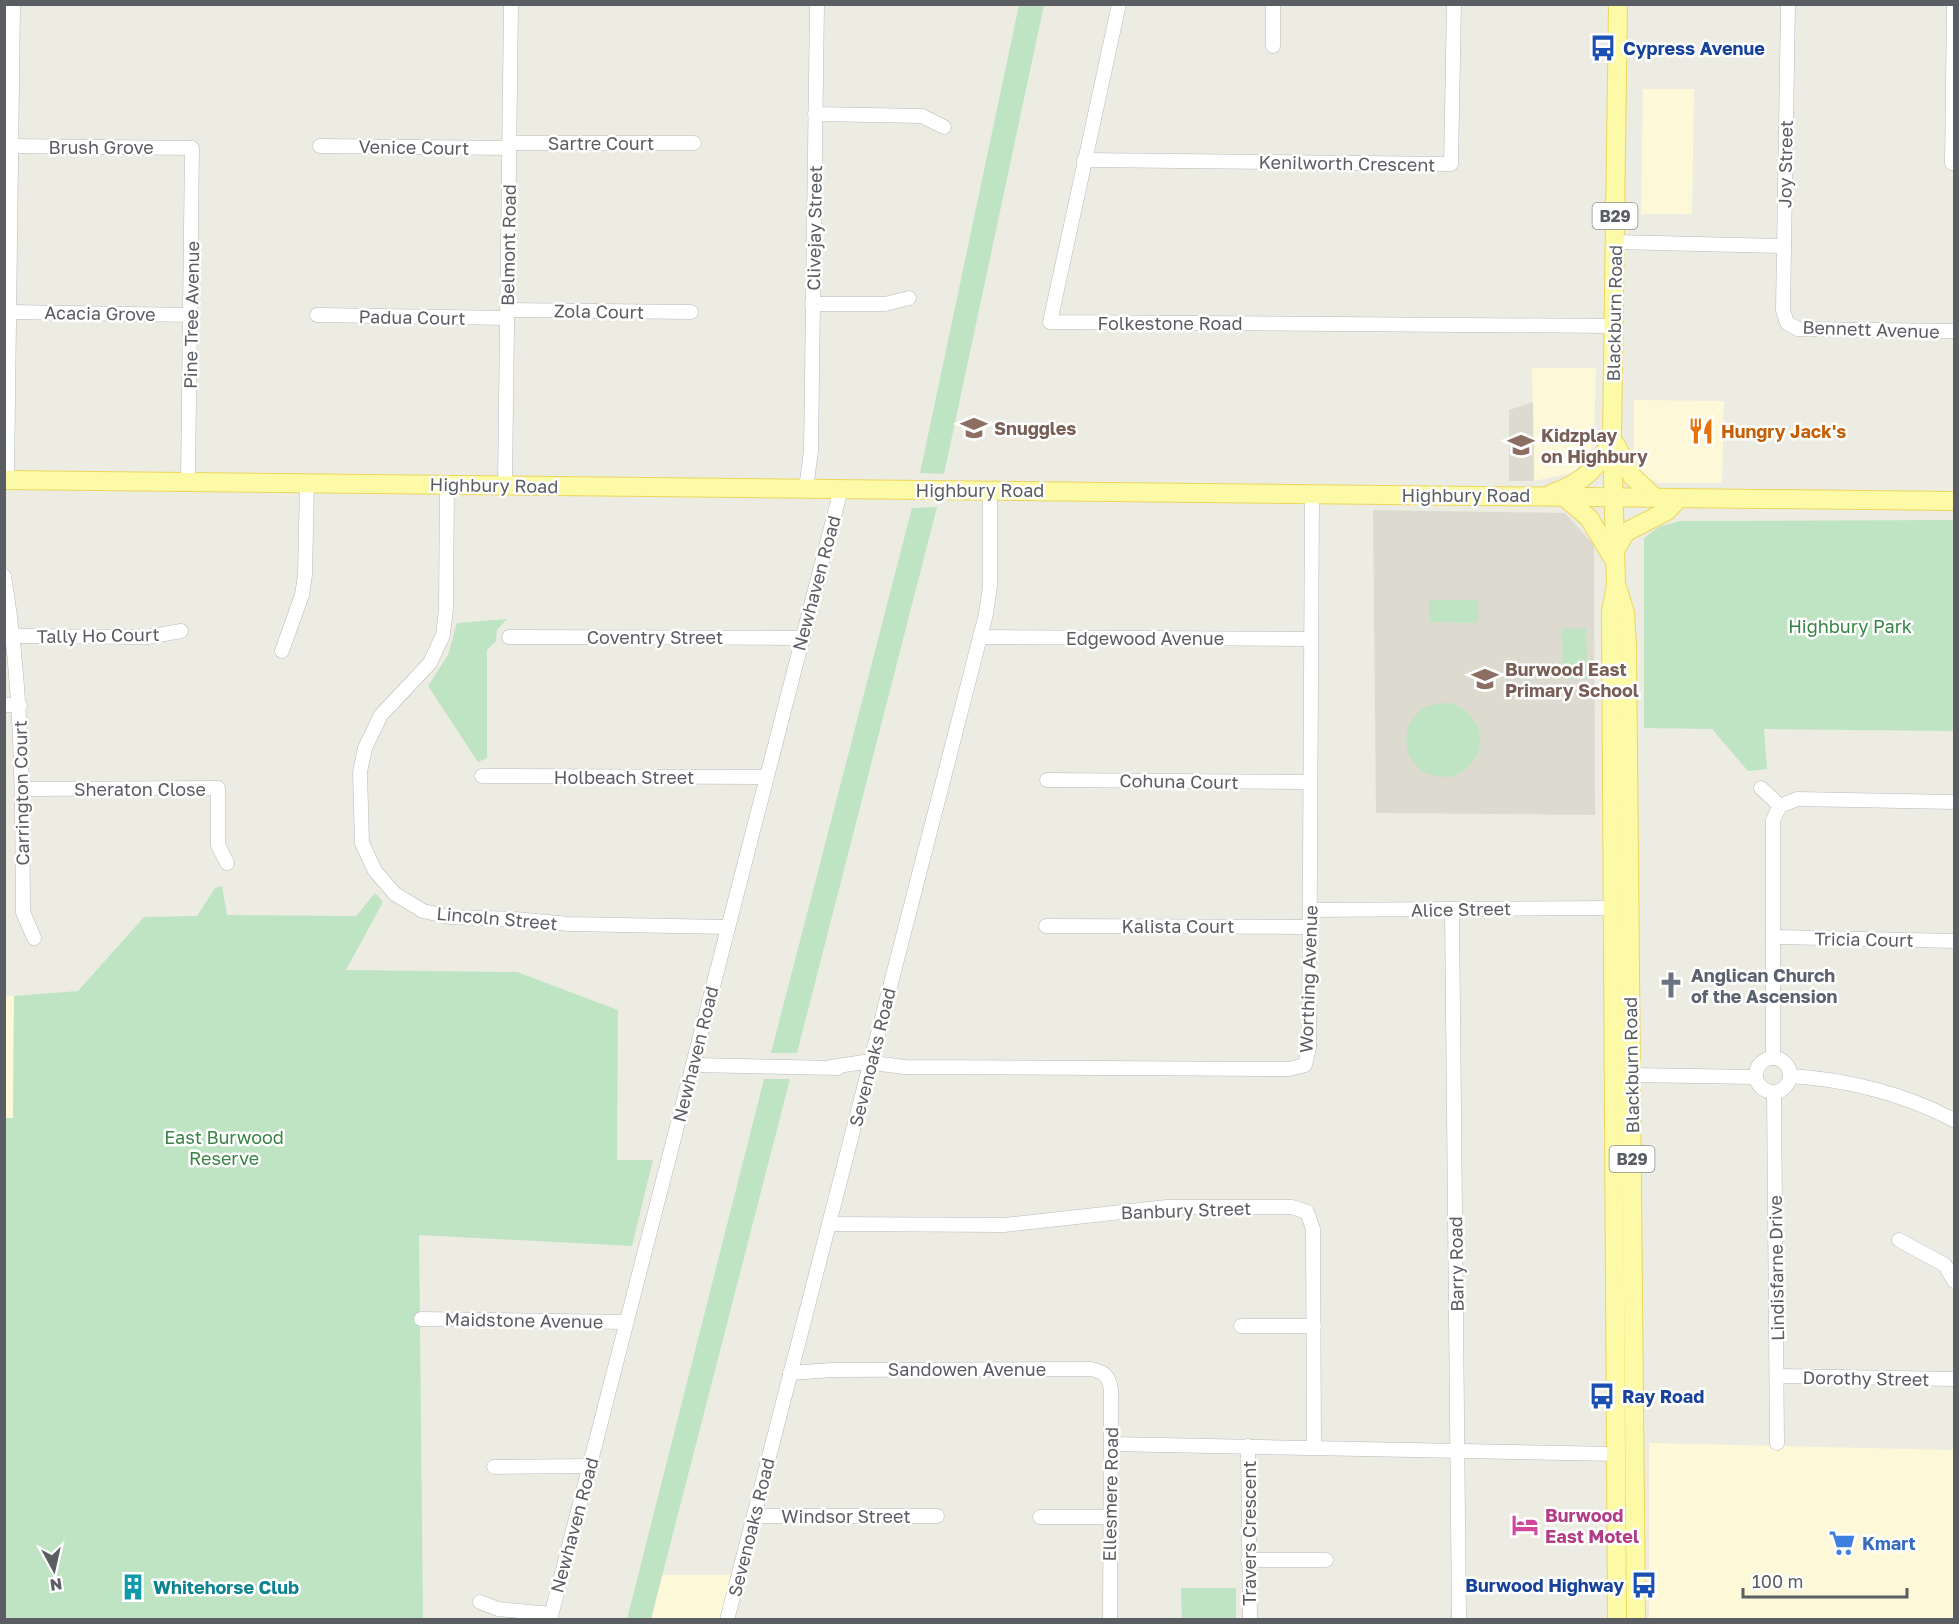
<svg xmlns="http://www.w3.org/2000/svg" width="1959" height="1624" viewBox="0 0 1959 1624" font-family="'Golos Text',sans-serif">
<style>
.commercial{fill:#fdf8d7}
.education{fill:#dddbd0}
.green{fill:#bee4c3}
.lines{fill:none;stroke-linecap:round;stroke-linejoin:round}
.minor-casing{stroke:#b7b9be;stroke-width:15}
.major-casing{stroke:#edd65b;stroke-width:20}
.minor{stroke:#fff;stroke-width:14}
.major{stroke:#fcf9a7;stroke-width:18}
.labels{text-anchor:middle;dominant-baseline:central;stroke-width:5;stroke-linejoin:round;paint-order:stroke}
.shield{fill:#fff;stroke:#8c8e91;stroke-width:1.5}
.shield-label{font-size:16px;font-weight:bold;fill:#5a5d62}
.transit-label{font-size:18px;font-weight:bold;fill:#164399;stroke:#fff;text-anchor:start}
.street-label{font-size:18px;fill:#5a5d62;stroke:#fff}
.education-label{font-size:18px;font-weight:bold;fill:#785e54;stroke:#fff;text-anchor:start}
.food-label{font-size:18px;font-weight:bold;fill:#c56008;stroke:#fff;text-anchor:start}
.park-label{font-size:18px;fill:#378444;stroke:#fff}
.worship-label{font-size:18px;font-weight:bold;fill:#5b616d;stroke:#fff;text-anchor:start}
.hotel-label{font-size:18px;font-weight:bold;fill:#b23c85;stroke:#fff;text-anchor:start}
.shop-label{font-size:18px;font-weight:bold;fill:#366cbe;stroke:#fff;text-anchor:start}
.culture-label{font-size:18px;font-weight:bold;fill:#0d838f;stroke:#fff;text-anchor:start}
</style>
<rect width="100%" height="100%" fill="#edece2"/>
<g class="commercial">
<polygon points="1643,89 1694,89 1692,214 1641,214"/>
<polygon points="1532,368 1596,368 1594,445 1584,462 1572,473 1534,481"/>
<polygon points="1634,400 1724,401 1722,483 1658,483 1643,476 1634,461"/>
<polygon points="5,995 14,996 13,1118 5,1118"/>
<polygon points="1649,1443 1954,1450 1954,1619 1649,1620"/>
<polygon points="662,1575 733,1575 722,1619 651,1620"/>
</g>
<g class="education">
<polygon points="1533,402 1534,481 1509,481 1509,410"/>
<polygon points="1373,510 1565,513 1594,545 1595,815 1376,813"/>
</g>
<g class="green">
<polygon points="1019,5 1044,5 944,474 920,473"/>
<polygon points="937,507 797,1053 771,1053 912,508"/>
<polygon points="1954,520 1954,731 1764,729 1767,769 1748,771 1712,729 1644,728 1644,538 1659,527 1680,521"/>
<polygon points="1429,600 1478,600 1478,623 1430,622"/>
<polygon points="507,619 497,630 496,641 487,650 487,758 478,762 428,686 448,655 457,623"/>
<polygon points="1586,628 1587,679 1563,679 1562,629"/>
<circle cx="1443" cy="740" r="37"/>
<polygon points="222,886 227,915 356,916 375,893 383,902 346,970 517,972 618,1010 617,1160 653,1160 632,1246 419,1235 423,1619 5,1619 4,1118 13,1118 14,996 78,991 144,917 197,916 215,888"/>
<polygon points="764,1079 790,1079 651,1619 627,1619"/>
<polygon points="1181,1588 1236,1588 1236,1619 1182,1619"/>
</g>
<g class="lines">
<g class="minor-casing">
<g id="minor">
<polyline points="1119,4 1050,322 1613,326"/>
<polyline points="1788,4 1783,310 1787,323 1798,329 1954,331"/>
<polyline points="1954,4 1952,163 1954,163"/>
<polyline points="1273,46 1273,4"/>
<polyline points="815,114 922,116 944,127"/>
<polyline points="509,143 694,143"/>
<polyline points="10,146 192,148 188,481"/>
<polyline points="320,146 509,148"/>
<polyline points="1084,160 1451,164 1454,4"/>
<polyline points="1615,242 1784,246"/>
<polyline points="812,304 885,304 909,298"/>
<polyline points="507,310 691,312"/>
<polyline points="9,312 191,315"/>
<polyline points="317,315 507,318"/>
<polyline points="7,479 13,4"/>
<polyline points="447,484 446,609 443,635 430,663 381,715 365,748 360,772 362,843 375,871 395,894 423,911 450,917 514,919 569,924 727,927"/>
<polyline points="505,485 511,4"/>
<polyline points="806,488 811,451 817,4"/>
<path d="M4,576C23,690 22,797 23,912L34,938"/>
<polyline points="15,636 147,637 181,631"/>
<polyline points="509,637 801,638"/>
<polyline points="980,637 1311,639"/>
<polyline points="282,651 302,595 305,575 307,483"/>
<polyline points="4,705 20,705"/>
<polyline points="482,776 765,777"/>
<polyline points="1047,780 1310,782"/>
<polyline points="1761,788 1780,806"/>
<polyline points="22,789 218,788 218,845 227,863"/>
<polyline points="1452,909 1459,1620"/>
<polyline points="1310,910 1612,908"/>
<polyline points="1046,926 1310,927"/>
<polyline points="1773,937 1954,941"/>
<polyline points="1773,1058 1773,820 1780,806 1797,799 1954,802"/>
<circle cx="1773" cy="1075" r="17"/>
<polyline points="693,1065 838,1068"/>
<polyline points="831,1067 864,1062 905,1067 1289,1069 1305,1065 1309,1048 1312,494"/>
<polyline points="1631,1075 1756,1077"/>
<path d="M1790,1076C1845,1079 1905,1094 1954,1120"/>
<polyline points="1774,1092 1777,1443"/>
<polyline points="830,1224 1004,1225 1167,1207 1292,1207 1307,1212 1313,1229 1314,1446"/>
<polyline points="1899,1240 1945,1265 1954,1281"/>
<polyline points="421,1319 626,1322"/>
<polyline points="1241,1326 1314,1326"/>
<path d="M790,1373L832,1370L1091,1369C1105,1372 1109,1376 1111,1390L1110,1620"/>
<polyline points="1777,1376 1954,1379"/>
<polyline points="1111,1444 1615,1454"/>
<polyline points="1248,1446 1250,1620"/>
<polyline points="494,1467 590,1466"/>
<polyline points="754,1516 937,1516"/>
<polyline points="1040,1517 1109,1517"/>
<polyline points="1248,1560 1326,1560"/>
<polyline points="480,1602 498,1609 551,1614"/>
<polyline points="550,1620 841,489"/>
<polyline points="727,1620 986,614 990,586 990,490"/>
</g>
</g>
<g class="major-casing">
<g id="major">
<polyline points="1616,445 1632,476 1654,497"/>
<polyline points="4,480 1954,501"/>
<path d="M1553,493C1582,483 1600,467 1612,439"/>
<polyline points="1563,496 1589,518 1613,558"/>
<polyline points="1615,550 1626,532 1667,511 1679,498"/>
<polyline points="1617,587 1625,613 1627,646 1636,1620"/>
<polyline points="1617,1620 1611,612 1616,585 1612,438 1618,4"/>
</g>
</g>
<use href="#minor" class="minor"/>
<use href="#major" class="major"/>
</g>
<defs>
<g id="bus-bare" transform="scale(2.07)"><path d="M-5-6H5V4H4V6H2V4H-2V6H-4V4H-5ZM-3.5-4V0h7V-4ZM-3.5 1.2v1.5H-2V1.2ZM2 1.2v1.5H3.5V1.2Z" fill="#1a4fb4" stroke="#fff" stroke-width="2.5" paint-order="stroke"/></g>
<g id="school-bare" transform="scale(2.07)"><path d="M0-5L7-2L0 1L-7-2ZM-4 1L0 2.5L4 1V4Q0 6-4 4Z" fill="#8d6e63" stroke="#fff" stroke-width="2.5" paint-order="stroke"/></g>
<g id="restaurant-bare" transform="scale(2.07)"><path d="M-5-6h1v4h1v-4h1v4h1v-4h1v5L-1.5 .5V6h-2V.5L-5-1ZM5-6V6H3V1.5H1.5Q1.5-4 5-6Z" fill="#e8710a" stroke="#fff" stroke-width="2.5" paint-order="stroke"/></g>
<g id="church-bare" transform="scale(2.07)"><path d="M-1.2-6h2.4v3.5h3.3v2.4h-3.3V6h-2.4V-.1h-3.3v-2.4h3.3Z" fill="#6b7280" stroke="#fff" stroke-width="2.5" paint-order="stroke"/></g>
<g id="hotel-bare" transform="scale(2.07)"><path d="M-6-4.5h1.5V1H6V5H4.5V3h-9V5H-6ZM-4 0a1.8 1.8 0 1 1 3.6 0ZM.5 0V-2.5h3Q6-2.5 6 0Z" fill="#d1479c" stroke="#fff" stroke-width="2.5" paint-order="stroke"/></g>
<g id="supermarket-bare" transform="scale(2.07)"><path d="M-6-5.5h2.5l.6 2H6L4.5 2H-2.5L-4.4-4H-6ZM-1.5 3.2a1.3 1.3 0 1 0 .1 0ZM3 3.2a1.3 1.3 0 1 0 .1 0Z" fill="#3f7fe0" stroke="#fff" stroke-width="2.5" paint-order="stroke"/></g>
<g id="building-bare" transform="scale(2.07)"><path d="M-4-6H4V6H1V3H-1V6H-4ZM-2.5-4.3h1.7v1.8h-1.7ZM.8-4.3h1.7v1.8H.8ZM-2.5-1h1.7V.8h-1.7ZM.8-1h1.7V.8H.8Z" fill="#0f9aa8" stroke="#fff" stroke-width="2.5" paint-order="stroke"/></g>
</defs>
<g fill-rule="evenodd">
<use href="#bus-bare" x="1603" y="48"/>
<use href="#school-bare" x="974" y="428"/>
<use href="#restaurant-bare" x="1701" y="431"/>
<use href="#school-bare" x="1521" y="445"/>
<use href="#school-bare" x="1485" y="679"/>
<use href="#church-bare" x="1671" y="985"/>
<use href="#bus-bare" x="1602" y="1396"/>
<use href="#hotel-bare" x="1525" y="1525"/>
<use href="#supermarket-bare" x="1842" y="1543"/>
<use href="#bus-bare" x="1644" y="1585"/>
<use href="#building-bare" x="133" y="1587"/>
</g>
<g class="labels">
<g class="shield">
<rect x="1592.5" y="203" width="45" height="26" rx="4.5"/>
<rect x="1609.5" y="1146" width="45" height="26" rx="4.5"/>
</g>
<g class="shield-label">
<text x="1615" y="216">B29</text>
<text x="1632" y="1159">B29</text>
</g>
<g class="transit-label">
<text x="1623" y="48">Cypress Avenue</text>
<text x="1622" y="1396">Ray Road</text>
<text x="1624" y="1585" text-anchor="end">Burwood Highway</text>
</g>
<g class="street-label">
<text x="601" y="143">Sartre Court</text>
<text x="101" y="147">Brush Grove</text>
<text transform="translate(414 147) rotate(1)">Venice Court</text>
<text transform="translate(1347 163) rotate(1)">Kenilworth Crescent</text>
<text transform="translate(1785 164) rotate(-89)">Joy Street</text>
<text transform="translate(814 228) rotate(-89)">Clivejay Street</text>
<text transform="translate(508 245) rotate(-89)">Belmont Road</text>
<text transform="translate(599 311) rotate(1)">Zola Court</text>
<text transform="translate(100 313) rotate(1)">Acacia Grove</text>
<text transform="translate(1614 313) rotate(-89)">Blackburn Road</text>
<text transform="translate(191 315) rotate(-89)">Pine Tree Avenue</text>
<text transform="translate(412 317) rotate(1)">Padua Court</text>
<text x="1170" y="323">Folkestone Road</text>
<text transform="translate(1871 329) rotate(2)">Bennett Avenue</text>
<text transform="translate(494 485) rotate(1)">Highbury Road</text>
<text x="980" y="490">Highbury Road</text>
<text x="1466" y="495">Highbury Road</text>
<text transform="translate(816 583) rotate(-75)">Newhaven Road</text>
<text transform="translate(98 635) rotate(-1)">Tally Ho Court</text>
<text x="655" y="637">Coventry Street</text>
<text x="1145" y="638">Edgewood Avenue</text>
<text x="624" y="777">Holbeach Street</text>
<text transform="translate(1179 781) rotate(1)">Cohuna Court</text>
<text x="140" y="789">Sheraton Close</text>
<text transform="translate(21 793) rotate(-91)">Carrington Court</text>
<text transform="translate(1461 909) rotate(-1)">Alice Street</text>
<text transform="translate(497 918) rotate(5)">Lincoln Street</text>
<text x="1178" y="926">Kalista Court</text>
<text transform="translate(1864 939) rotate(1)">Tricia Court</text>
<text transform="translate(1308 979) rotate(-88)">Worthing Avenue</text>
<text transform="translate(695 1054) rotate(-76)">Newhaven Road</text>
<text transform="translate(872 1057) rotate(-76)">Sevenoaks Road</text>
<text transform="translate(1631 1065) rotate(-91)">Blackburn Road</text>
<text transform="translate(1186 1210) rotate(-2)">Banbury Street</text>
<text transform="translate(1456 1264) rotate(-91)">Barry Road</text>
<text transform="translate(1776 1268) rotate(-91)">Lindisfarne Drive</text>
<text transform="translate(524 1320) rotate(1)">Maidstone Avenue</text>
<text x="967" y="1369">Sandowen Avenue</text>
<text transform="translate(1866 1378) rotate(1)">Dorothy Street</text>
<text transform="translate(1110 1494) rotate(-89)">Ellesmere Road</text>
<text x="846" y="1516">Windsor Street</text>
<text transform="translate(574 1525) rotate(-75)">Newhaven Road</text>
<text transform="translate(751 1527) rotate(-76)">Sevenoaks Road</text>
<text transform="translate(1249 1533) rotate(-90)">Travers Crescent</text>
</g>
<g class="education-label">
<text x="994" y="428">Snuggles</text>
<text x="1541" y="435">Kidzplay<tspan x="1541" dy="21">on Highbury</tspan></text>
<text x="1505" y="669">Burwood East<tspan x="1505" dy="21">Primary School</tspan></text>
</g>
<g class="food-label">
<text x="1721" y="431">Hungry Jack's</text>
</g>
<g class="park-label">
<text x="1850" y="626">Highbury Park</text>
<text x="224" y="1137">East Burwood<tspan x="224" dy="21">Reserve</tspan></text>
</g>
<g class="worship-label">
<text x="1691" y="975">Anglican Church<tspan x="1691" dy="21">of the Ascension</tspan></text>
</g>
<g class="hotel-label">
<text x="1545" y="1515">Burwood<tspan x="1545" dy="21">East Motel</tspan></text>
</g>
<g class="shop-label">
<text x="1862" y="1543">Kmart</text>
</g>
<g class="culture-label">
<text x="153" y="1587">Whitehorse Club</text>
</g>
</g>
<rect width="1959" height="1624" fill="none" stroke="#5a5d62" stroke-width="12"/>
<g transform="translate(54 1570) rotate(172)" stroke="#ffffff" stroke-width="4.5" paint-order="stroke">
<path d="M0-4.5L10 22L0 15L-10 22Z" fill="#5a5d62"/>
<text y="-9" font-size="16" font-weight="bold" text-anchor="middle" fill="#5a5d62">N</text>
</g>
<path d="M1743 1588v9h164v-9" fill="none" stroke="#5a5d62" stroke-width="3"/>
<text x="1752" y="1588" font-size="18" fill="#5a5d62" stroke="#ffffff" stroke-width="4.5" paint-order="stroke">100 m</text>
</svg>
